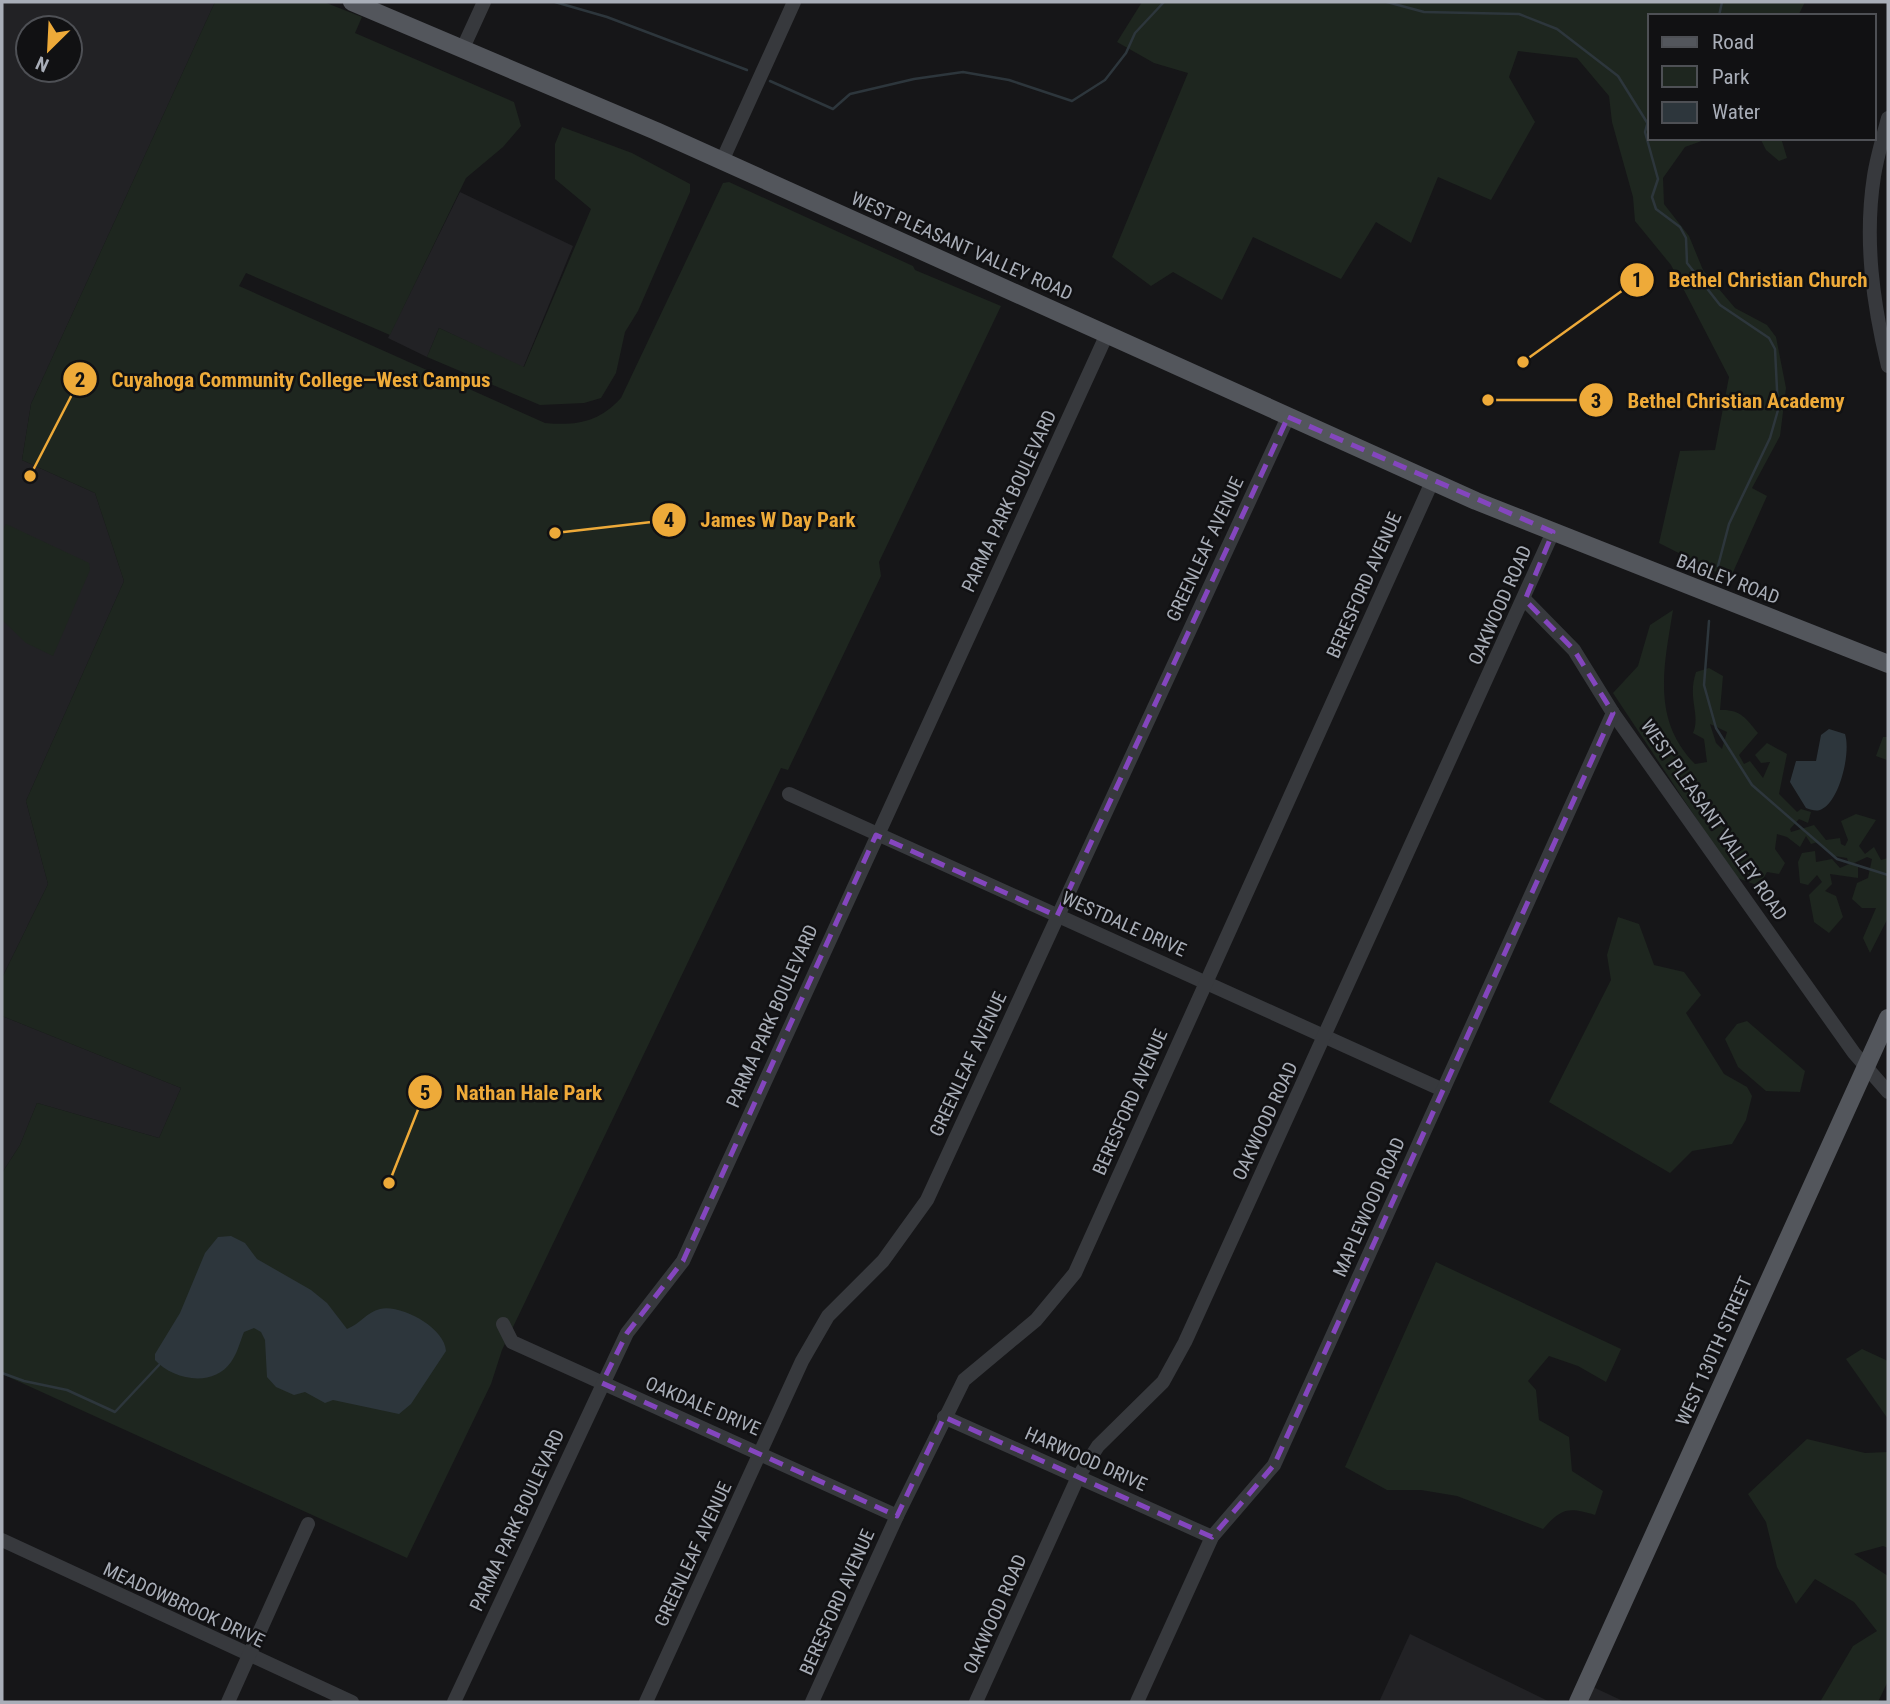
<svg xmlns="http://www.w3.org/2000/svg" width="1890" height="1704" viewBox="0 0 1890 1704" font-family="'Roboto Condensed',sans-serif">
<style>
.built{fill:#222225;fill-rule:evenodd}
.green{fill:#1e261f;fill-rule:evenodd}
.water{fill:#2d363c}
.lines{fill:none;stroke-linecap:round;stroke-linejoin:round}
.stream{stroke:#2d363c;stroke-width:2.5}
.minor{stroke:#37393d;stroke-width:14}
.major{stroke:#53565c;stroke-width:18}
.marked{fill:none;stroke:#8446be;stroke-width:5;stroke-dasharray:14 9;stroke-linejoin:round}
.labels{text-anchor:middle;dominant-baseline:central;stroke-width:5;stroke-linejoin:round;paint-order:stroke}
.street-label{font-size:19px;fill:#a9aeb8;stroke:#111113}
.leader{fill:none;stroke:#eeaa39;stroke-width:2.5}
.callout-dot{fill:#eeaa39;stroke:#111113;stroke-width:2.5}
.mark-label{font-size:21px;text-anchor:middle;font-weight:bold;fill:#111}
.callout-label{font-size:21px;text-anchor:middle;font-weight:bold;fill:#eeaa39;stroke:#111113;stroke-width:5;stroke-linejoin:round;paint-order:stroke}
</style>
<rect width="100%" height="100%" fill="#161618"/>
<g class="built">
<path d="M2,2H215L31,404L22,460L95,493L124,581L26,801L48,884L2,978ZM28,28H70V70H28Z"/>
<polygon points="460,192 573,246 523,368 439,328 427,357 388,338"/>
<polygon points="2,1016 181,1088 159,1138 37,1103 20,1145 2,1173"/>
<polygon points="1410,1634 1550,1702 1379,1702"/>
<polygon points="1593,1687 1625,1702 1587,1702"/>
</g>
<g class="green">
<path d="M215,2H324L362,17L355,33L514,102L521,126L503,147L466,178L390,335L246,273L239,286L545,423C577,426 599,422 621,398L723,183L729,182L913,266L915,270L1001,306L879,562L881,576L788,770L781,768L502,1350L491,1384L407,1558L2,1374V1173L20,1145L37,1103L159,1138L181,1088L2,1016V978L48,884L26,801L124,581L95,493L22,460L31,404Z"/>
<polygon points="1142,2 1805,2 1798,16 1650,16 1650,138 1710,138 1685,147 1663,178 1664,204 1689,236 1703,270 1735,308 1767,325 1776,337 1786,388 1780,436 1752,488 1767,496 1730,579 1659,543 1680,451 1715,450 1729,377 1671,265 1635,221 1633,197 1612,122 1609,96 1577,58 1518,51 1509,77 1535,122 1491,200 1438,177 1411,243 1376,222 1341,279 1253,237 1222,300 1173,272 1151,286 1112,257 1188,73 1154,63 1117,42"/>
<polygon points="562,127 632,153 690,184 690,192 638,311 625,332 616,373 601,398 584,403 540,405 427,357 439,328 524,367 591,209 555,179 555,144"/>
<polygon points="1760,138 1781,138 1787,158 1779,161 1766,150"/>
<polygon points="6,524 89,563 90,570 53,656 26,643 2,620 2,532"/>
<path d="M1673,610C1664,666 1651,719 1695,764L1707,762L1704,739L1693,733C1701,714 1687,699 1696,672L1709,668L1723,676L1720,710C1740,709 1746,718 1758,733L1739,755L1744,764L1750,761L1763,778L1770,762L1761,763L1755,755L1767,743L1787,754L1779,794L1797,812L1801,809L1811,812L1808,823L1799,819L1790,829L1791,832L1814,825L1826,840L1840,838L1841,844L1845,846L1848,840L1841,821L1856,814L1876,820L1859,846L1865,854L1874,847L1881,860L1888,858V918L1870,953L1863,938L1876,908H1862L1852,899L1857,883L1868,878L1872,859L1867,857L1852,864L1858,867V878L1830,874L1832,884L1825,891L1836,896L1843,917L1829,933L1814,922L1809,895L1822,882L1817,875L1808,885L1800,883L1798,862L1802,853L1815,851L1816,862L1832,859L1840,868L1849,864L1847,858L1834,856L1818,842L1811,844L1806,836L1800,847L1787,837L1777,834L1775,849L1785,863L1779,874L1767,872L1759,886L1735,877L1613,693L1638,666L1650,625ZM1710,724L1727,732L1722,749L1716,743Z"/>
<polygon points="1883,737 1888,737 1888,767 1887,760 1876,756"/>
<polygon points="1618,917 1639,924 1654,965 1684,972 1701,995 1686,1013 1724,1074 1747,1087 1752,1096 1746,1120 1732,1144 1692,1151 1670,1173 1549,1102 1611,980 1607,955"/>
<polygon points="1747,1021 1805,1071 1800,1092 1766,1091 1738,1067 1725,1039 1737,1024"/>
<path d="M1436,1262L1621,1349L1606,1382L1578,1366L1549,1356L1528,1381L1536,1390L1539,1420L1569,1437L1572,1471L1603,1491L1595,1515C1568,1507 1562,1508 1543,1529L1457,1496L1421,1490H1387L1345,1467Z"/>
<polygon points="1862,1349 1888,1361 1888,1419 1846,1359"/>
<polygon points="1807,1439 1865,1453 1888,1452 1888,1548 1883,1546 1854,1554 1888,1576 1888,1681 1878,1702 1820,1702 1853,1646 1877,1631 1854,1602 1815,1579 1796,1604 1777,1567 1766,1522 1748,1494"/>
</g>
<g class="water">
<path d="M1829,729L1845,734C1851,752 1840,800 1822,809C1817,812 1812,810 1806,808L1790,782L1796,761H1816L1821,735Z"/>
<path d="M231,1236L245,1243L257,1259L311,1290L327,1303L347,1329C360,1324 367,1312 380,1309C401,1304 445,1328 446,1351L411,1404L399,1414L333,1400L325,1403L305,1392L294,1395L276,1387L267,1377L265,1340L261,1332L254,1328L244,1332C240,1342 237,1354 231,1362C213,1388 173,1380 155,1360V1354L180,1313L205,1253L218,1237Z"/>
</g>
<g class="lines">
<g class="stream">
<polyline points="555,2 607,17 747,70"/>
<polyline points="1387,2 1424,12 1519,14 1557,29 1618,76 1648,124"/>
<polyline points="1719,16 1722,2"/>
<polyline points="770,81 833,109 850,94 914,79 963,72 1009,80 1072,101 1105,80 1126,53 1135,33 1164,2"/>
<polyline points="1650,114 1645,132 1658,179 1652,197 1656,209 1680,227 1686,238 1687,263 1720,305 1769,338 1775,349 1778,410 1770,438 1729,524 1718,566"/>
<polyline points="1709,621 1704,685 1716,728 1752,785 1837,859 1888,875"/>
<polyline points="2,1373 24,1381 67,1390 115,1412 159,1365"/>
</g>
<g class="minor">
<polyline points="462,50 484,2"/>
<path d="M1888,118C1883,137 1877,157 1874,176C1864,240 1873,304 1888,366"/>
<polyline points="722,161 794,2"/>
<polyline points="1525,600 1574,650 1613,713 1854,1053 1888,1092"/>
<polyline points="789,794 1443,1090"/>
<polyline points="503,1324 512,1342 897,1516"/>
<polyline points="944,1417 1212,1537"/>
<polyline points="2,1540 352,1702"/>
<polyline points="228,1702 308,1524"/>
<polyline points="454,1702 627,1333 683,1261 1107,334"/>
<polyline points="646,1702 802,1361 828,1316 883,1261 927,1200 1288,417"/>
<polyline points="812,1702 897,1516 964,1380 1036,1320 1075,1273 1432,482"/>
<polyline points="976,1702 1078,1477 1098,1446 1163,1382 1185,1342 1553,532"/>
<polyline points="1137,1702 1212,1537 1274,1465 1613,713"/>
</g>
<g class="major">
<polyline points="352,2 656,131 1476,501 1888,664"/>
<polyline points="1578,1702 1888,1018"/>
</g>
</g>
<path class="marked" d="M1288,417L1553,532L1525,600L1574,650L1613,713L1274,1465L1212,1537L944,1417L897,1516L602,1383L627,1333L683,1261L876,835L1057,916Z"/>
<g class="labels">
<g class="street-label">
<text transform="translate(962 246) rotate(24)">WEST PLEASANT VALLEY ROAD</text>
<text transform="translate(1009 501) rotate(-65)">PARMA PARK BOULEVARD</text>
<text transform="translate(1205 549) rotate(-65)">GREENLEAF AVENUE</text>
<text transform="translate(1728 579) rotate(21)">BAGLEY ROAD</text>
<text transform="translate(1364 585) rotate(-66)">BERESFORD AVENUE</text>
<text transform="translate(1500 605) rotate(-66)">OAKWOOD ROAD</text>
<text transform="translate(1714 820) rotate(55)">WEST PLEASANT VALLEY ROAD</text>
<text transform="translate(1124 924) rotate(24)">WESTDALE DRIVE</text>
<text transform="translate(772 1016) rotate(-66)">PARMA PARK BOULEVARD</text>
<text transform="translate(968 1064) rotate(-65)">GREENLEAF AVENUE</text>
<text transform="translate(1130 1102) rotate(-66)">BERESFORD AVENUE</text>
<text transform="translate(1265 1121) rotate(-65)">OAKWOOD ROAD</text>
<text transform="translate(1369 1207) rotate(-66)">MAPLEWOOD ROAD</text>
<text transform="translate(1714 1351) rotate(-66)">WEST 130TH STREET</text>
<text transform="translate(703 1406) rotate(23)">OAKDALE DRIVE</text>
<text transform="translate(1086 1459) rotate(24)">HARWOOD DRIVE</text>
<text transform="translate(517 1520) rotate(-65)">PARMA PARK BOULEVARD</text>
<text transform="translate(693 1554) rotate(-65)">GREENLEAF AVENUE</text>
<text transform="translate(837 1602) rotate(-66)">BERESFORD AVENUE</text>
<text transform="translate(184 1605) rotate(25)">MEADOWBROOK DRIVE</text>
<text transform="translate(995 1614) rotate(-66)">OAKWOOD ROAD</text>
</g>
</g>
<path class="leader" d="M1523 362L1637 280M30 476L80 379M1488 400L1596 400M555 533L669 520M389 1183L425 1092"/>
<g class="callout-dot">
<circle cx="1523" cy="362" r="7"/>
<circle cx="30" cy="476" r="7"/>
<circle cx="1488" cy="400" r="7"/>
<circle cx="555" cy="533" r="7"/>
<circle cx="389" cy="1183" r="7"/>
<circle cx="1637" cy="280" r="18"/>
<circle cx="80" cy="379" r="18"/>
<circle cx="1596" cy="400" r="18"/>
<circle cx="669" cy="520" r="18"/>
<circle cx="425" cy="1092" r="18"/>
</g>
<g class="mark-label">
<text x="1637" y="287">1</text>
<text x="80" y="387">2</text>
<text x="1596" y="408">3</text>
<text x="669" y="527">4</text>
<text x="425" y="1100">5</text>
</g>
<g class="callout-label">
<text x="1768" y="287">Bethel Christian Church</text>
<text x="301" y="387">Cuyahoga Community College—West Campus</text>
<text x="1736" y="408">Bethel Christian Academy</text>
<text x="778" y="527">James W Day Park</text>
<text x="529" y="1100">Nathan Hale Park</text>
</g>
<rect width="1890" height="1704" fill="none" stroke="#a9aeb8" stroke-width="7"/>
<rect x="1648" y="14" width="228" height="126" fill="#111113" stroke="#4e5055" stroke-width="2"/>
<rect x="1662" y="37" width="35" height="10" fill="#53565c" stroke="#4e5055" stroke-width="2"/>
<text x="1712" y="49" font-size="21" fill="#a9aeb8">Road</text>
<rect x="1662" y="66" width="35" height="21" fill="#1e261f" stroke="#4e5055" stroke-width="2"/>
<text x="1712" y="84" font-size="21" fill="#a9aeb8">Park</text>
<rect x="1662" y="102" width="35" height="21" fill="#2d363c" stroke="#4e5055" stroke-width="2"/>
<text x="1712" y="119" font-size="21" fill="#a9aeb8">Water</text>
<g transform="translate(49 49) rotate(204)"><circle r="33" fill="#111113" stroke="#4e5055" stroke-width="2"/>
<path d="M0-5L12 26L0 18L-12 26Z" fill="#eeaa39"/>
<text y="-10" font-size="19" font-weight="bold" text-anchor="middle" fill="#a9aeb8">N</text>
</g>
</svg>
